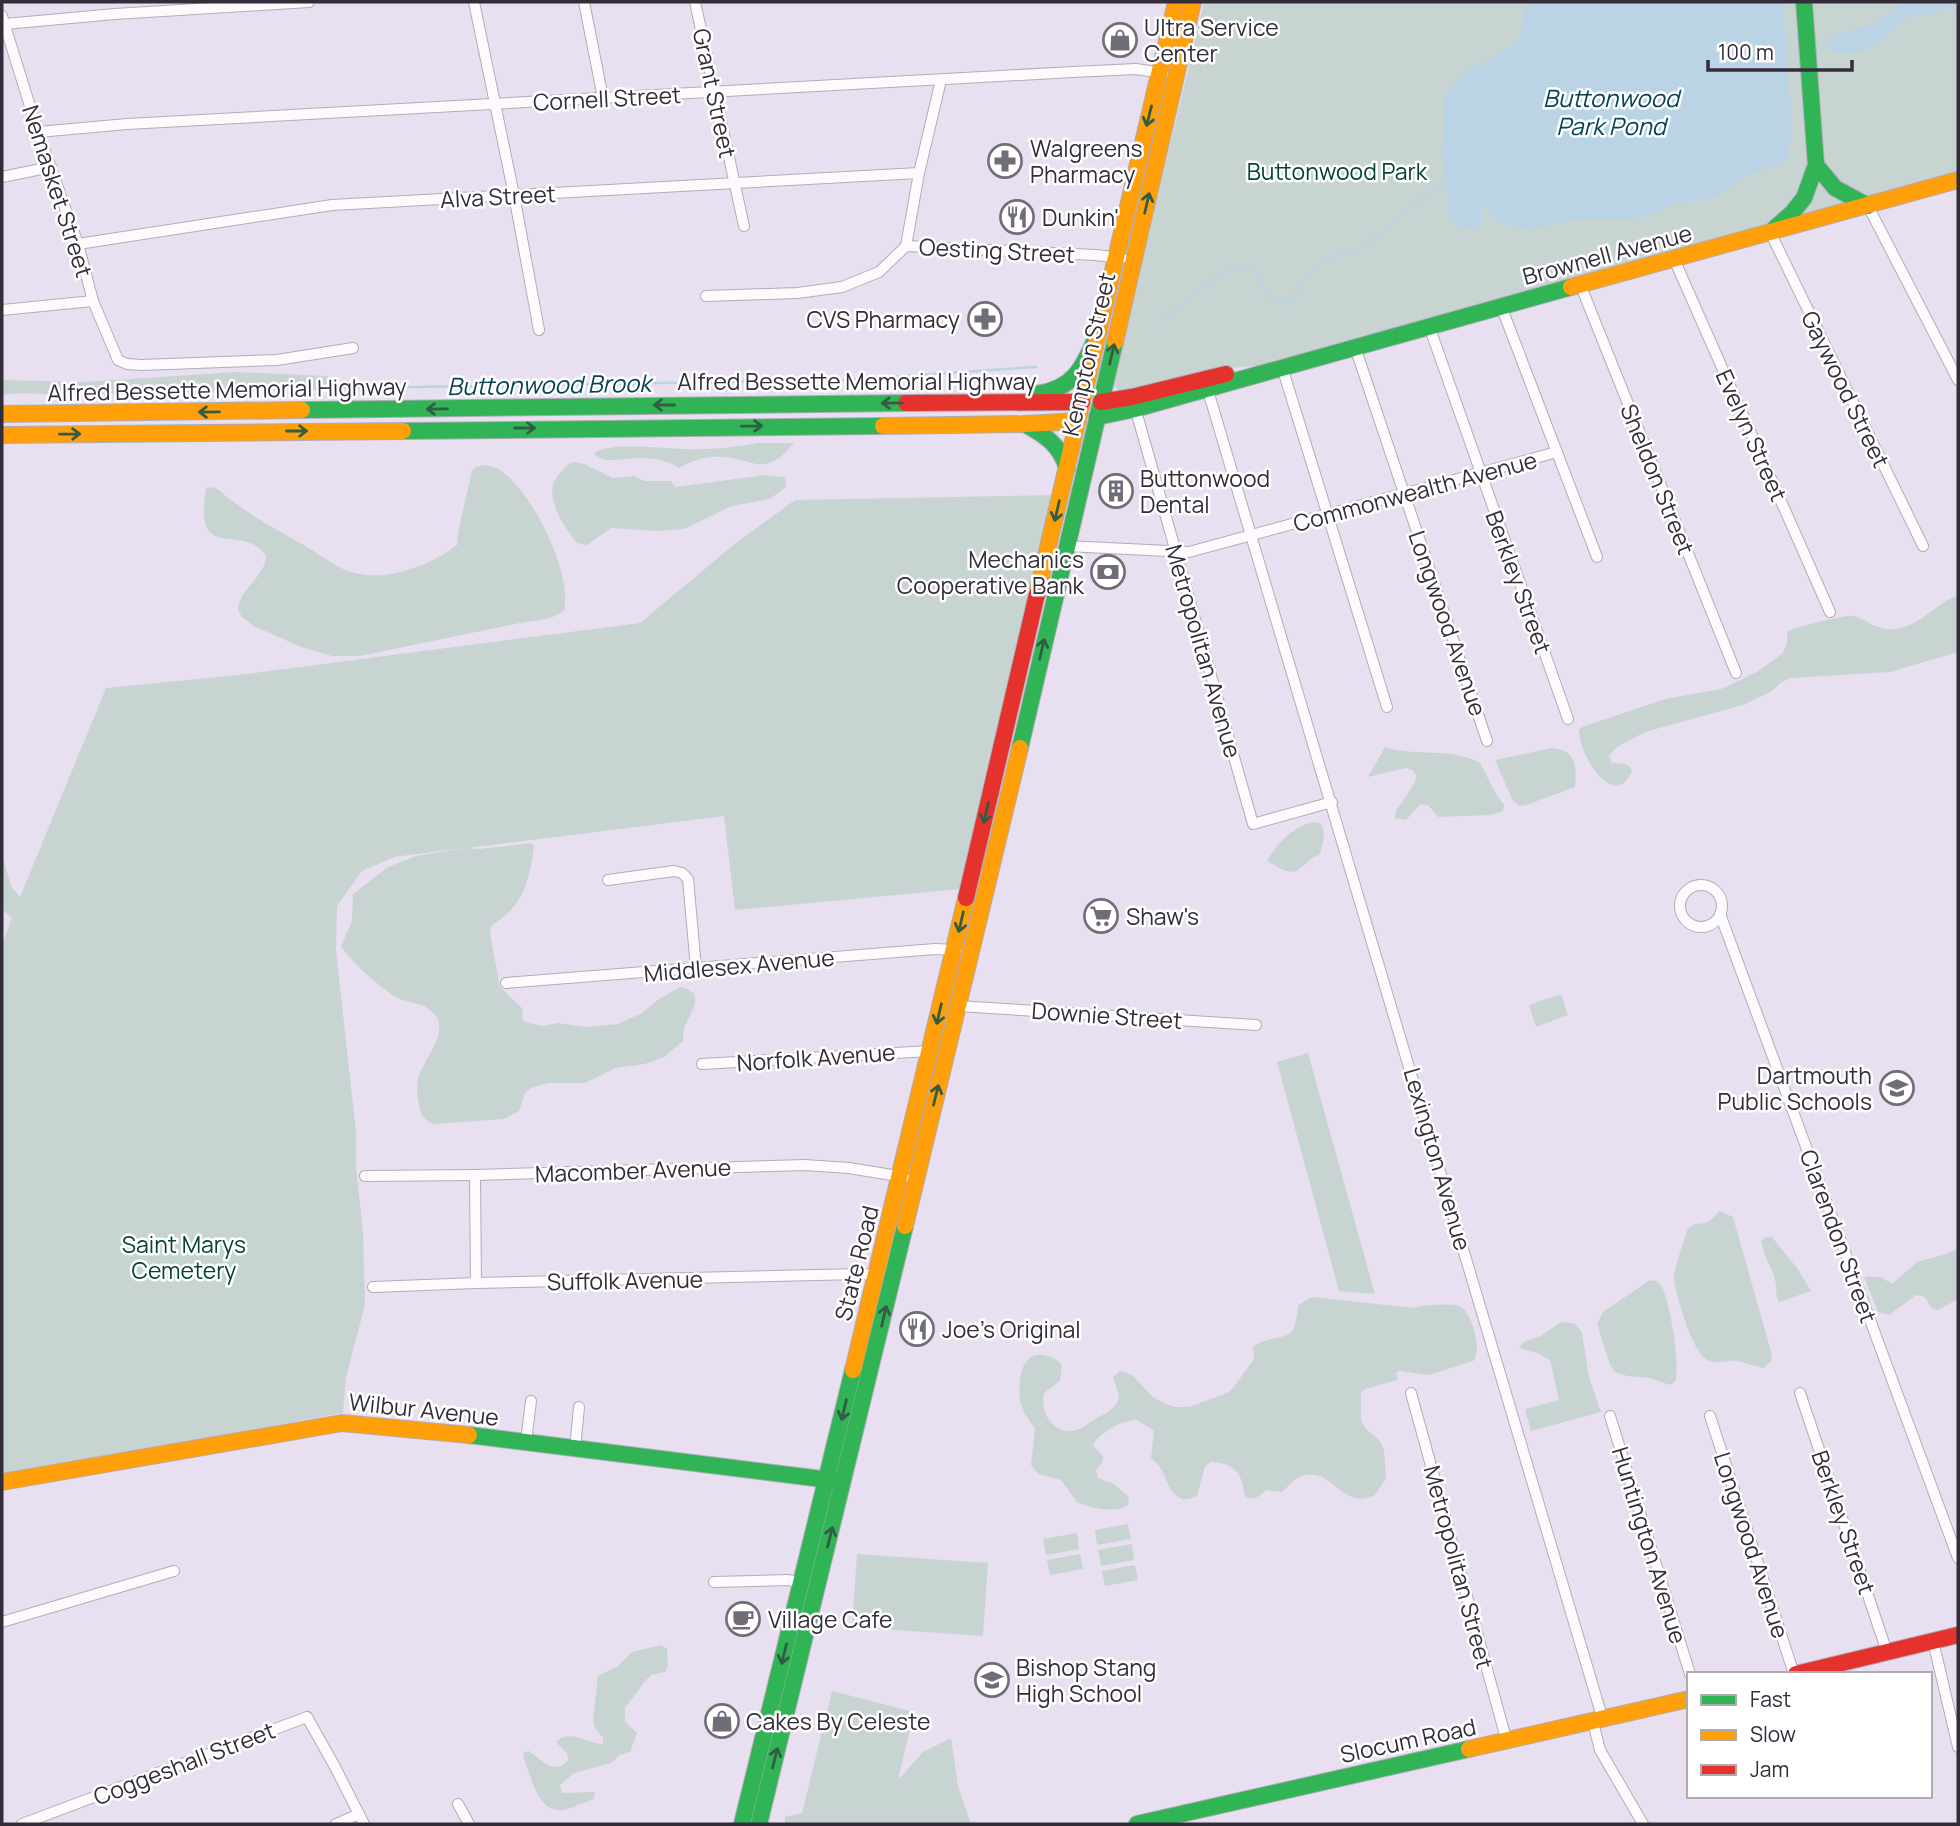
<svg xmlns="http://www.w3.org/2000/svg" width="1960" height="1826" viewBox="0 0 1960 1826" font-family="Manrope,sans-serif">
<style>
.green{fill:#c8d4d2}
.water{fill:#bad4e5}
.lines{fill:none;stroke-linecap:round;stroke-linejoin:round}
.stream{stroke:#bad4e5;stroke-width:2.5}
.street-casing{stroke:#b2acb8;stroke-width:12}
.fast-casing{stroke:#b2acb8;stroke-width:18}
.slow-casing{stroke:#b2acb8;stroke-width:18}
.jam-casing{stroke:#b2acb8;stroke-width:18}
.street{stroke:#fcfafd;stroke-width:10}
.fast{stroke:#30b455;stroke-width:16}
.slow{stroke:#ff9f0a;stroke-width:16}
.jam{stroke:#e5322d;stroke-width:16}
.oneway{stroke:#325c43}
.labels{text-anchor:middle;dominant-baseline:central;stroke-width:5;stroke-linejoin:round;paint-order:stroke}
.poi-label{font-size:23px;fill:#332d39;stroke:#fff;text-anchor:start}
.street-label{font-size:23px;fill:#332d39;stroke:#fff}
.park-label{font-size:23px;fill:#054629;stroke:#fff}
.water-label{font-size:24px;font-style:italic;fill:#074254;stroke:#fff}
</style>
<rect width="100%" height="100%" fill="#e8e0f1"/>
<g class="green">
<polygon points="1204,2 1958,2 1958,175 1257,366 1218,369 1120,391 1113,385"/>
<path d="M234,372L326,376L337,380L334,389C309,393 284,386 259,389C195,396 130,392 66,395C45,395 23,391 2,395V380L85,382Z"/>
<path d="M758,443H794C787,450 779,461 769,463C758,467 747,461 737,459C714,454 699,457 679,468C667,460 653,458 639,458C625,458 605,465 594,454C606,441 667,449 686,449C710,450 735,447 758,443Z"/>
<path d="M574,462L584,464L613,478L634,476L644,481H671L675,487L765,475L785,477L786,487L770,499L732,506L684,529L658,531L611,528L587,545L577,543C566,529 546,502 554,482C557,475 564,469 568,464Z"/>
<path d="M484,465C489,466 496,467 500,470C532,491 573,573 564,611C551,620 535,621 520,623L360,656H332L301,647L254,626L242,617L238,610C239,588 265,578 266,556C242,520 193,566 206,488L212,487L219,490C239,509 276,529 300,543C314,550 326,560 341,568C377,586 427,568 457,545C459,520 467,496 472,470L476,467Z"/>
<path d="M1054,495L961,889L735,910L724,816L468,848L479,849L531,843L534,846C529,881 524,906 492,925L490,933L500,987L523,1009L522,1017L525,1022L543,1026L558,1023L585,1027L618,1024L642,1013L659,999L680,987C709,993 689,1013 684,1029C683,1033 683,1037 683,1041L664,1057L645,1064L616,1068L585,1083H549L533,1087L525,1093L519,1111L504,1119L434,1124C424,1121 420,1114 419,1104C417,1094 416,1085 419,1076C425,1057 444,1040 438,1019C422,998 415,1007 396,997C385,992 345,956 341,946L352,921L353,894L388,867L416,856L465,848L394,857L362,871L337,906L336,950L356,1132V1166L363,1231L365,1305L346,1377L343,1413L2,1475V944L12,918L2,910V855L11,886L20,897L106,688L238,675L640,623L736,543L795,500Z"/>
<path d="M1958,595V652L1890,672L1790,678L1780,683L1772,691L1743,705L1645,732L1617,747L1609,756L1612,763C1620,764 1629,762 1632,771C1614,813 1578,754 1579,730L1582,727L1665,699L1721,689L1755,673L1782,654L1787,644V632C1794,627 1848,614 1855,616C1869,622 1880,631 1896,629C1920,626 1936,603 1958,595Z"/>
<path d="M1385,747C1416,757 1452,747 1480,763L1496,794L1504,805L1503,811L1491,815L1438,817L1429,806L1421,804L1406,820L1394,818C1398,802 1412,793 1417,776L1412,770L1406,768L1368,777Z"/>
<path d="M1552,748C1576,750 1577,766 1575,787L1523,806L1518,805L1513,801L1495,760Z"/>
<path d="M1312,822L1320,823C1327,833 1323,843 1320,854L1311,859L1296,872L1285,871L1267,861C1278,842 1291,829 1312,822Z"/>
<polygon points="1561,994 1568,1015 1536,1027 1529,1005"/>
<polygon points="1308,1053 1375,1294 1339,1291 1277,1062"/>
<path d="M1719,1211L1733,1217L1772,1355L1771,1362L1763,1368C1754,1366 1746,1363 1737,1361C1727,1359 1715,1366 1706,1359C1692,1351 1674,1291 1674,1275C1674,1272 1686,1232 1688,1229C1693,1222 1700,1225 1707,1222C1712,1220 1716,1215 1719,1211Z"/>
<path d="M1766,1237H1772L1797,1268L1811,1291L1779,1302C1775,1294 1777,1288 1775,1280C1772,1266 1763,1256 1761,1241Z"/>
<polygon points="1958,1248 1958,1299 1938,1310 1931,1308 1925,1297 1916,1295 1889,1315 1878,1312 1864,1277 1881,1277 1892,1284 1917,1262 1946,1254"/>
<path d="M1650,1280C1655,1281 1657,1280 1660,1284C1669,1293 1680,1364 1676,1377C1675,1383 1675,1382 1670,1385L1650,1378L1627,1376L1615,1372L1610,1365L1597,1324L1603,1312Z"/>
<path d="M1312,1297L1414,1308C1421,1305 1451,1303 1459,1306C1472,1311 1483,1351 1473,1361L1429,1375L1399,1371L1396,1373L1398,1380L1365,1389L1361,1393V1421L1366,1429L1379,1440L1384,1449L1386,1478L1375,1495C1341,1512 1332,1463 1299,1477C1293,1480 1287,1488 1282,1492L1267,1490C1259,1496 1254,1502 1245,1496C1241,1472 1236,1464 1211,1462L1205,1466L1197,1496C1175,1508 1169,1485 1162,1471C1160,1466 1154,1461 1151,1458L1154,1431L1137,1420C1123,1419 1097,1434 1093,1446L1103,1456L1102,1463L1096,1470L1098,1478L1114,1484L1129,1497L1128,1505C1116,1514 1090,1508 1077,1502L1061,1480L1038,1474L1031,1465L1035,1429C1029,1419 1022,1413 1020,1400C1018,1383 1020,1352 1043,1355C1051,1356 1057,1359 1062,1365L1060,1381L1044,1393C1040,1411 1051,1433 1073,1431C1082,1430 1089,1422 1097,1418C1108,1412 1117,1408 1119,1395L1113,1377L1120,1371L1132,1375L1153,1397L1160,1401L1174,1407H1189L1227,1393L1233,1388L1254,1359L1253,1348L1255,1345C1283,1330 1295,1348 1298,1305Z"/>
<polygon points="1561,1322 1576,1324 1582,1333 1589,1377 1601,1412 1531,1431 1525,1409 1559,1400 1550,1360 1537,1353 1519,1348 1525,1341 1539,1337"/>
<polygon points="1128,1524 1131,1539 1097,1545 1095,1530"/>
<polygon points="1077,1533 1079,1549 1046,1555 1043,1539"/>
<polygon points="1132,1544 1134,1560 1101,1566 1098,1550"/>
<polygon points="857,1554 988,1563 983,1636 852,1627"/>
<polygon points="1080,1554 1083,1569 1050,1575 1047,1560"/>
<polygon points="1135,1565 1138,1580 1105,1586 1102,1571"/>
<path d="M661,1645L667,1649L668,1667L665,1672L651,1675L646,1680L625,1708V1722L637,1733L630,1752L620,1755L611,1763L574,1773L560,1785L562,1793L595,1792L594,1799C585,1802 577,1806 568,1809C537,1818 532,1776 523,1757L524,1752L529,1751C541,1760 555,1776 568,1760L567,1753L556,1742C570,1728 587,1744 603,1744V1738L595,1728L593,1721L598,1676L618,1666L632,1652Z"/>
<polygon points="832,1691 914,1712 898,1780 923,1752 951,1738 958,1786 971,1824 785,1824 785,1817 802,1813"/>
</g>
<g class="water">
<polygon points="1528,2 1784,2 1787,83 1792,113 1789,155 1780,164 1748,175 1718,196 1704,200 1677,202 1650,215 1632,219 1577,219 1529,230 1499,223 1485,205 1481,208 1481,223 1476,229 1461,228 1451,220 1447,213 1448,188 1442,159 1444,101 1454,83 1465,72 1512,46 1520,36 1525,7"/>
<path d="M1901,2H1958V9C1938,6 1939,13 1922,16C1917,18 1912,15 1907,18C1898,22 1893,30 1887,36C1870,52 1848,59 1827,48L1831,40L1879,21Z"/>
</g>
<g class="lines">
<g class="stream">
<polyline points="1823,39 1861,30"/>
<polyline points="1782,45 1790,44"/>
<polyline points="1158,323 1223,272 1237,265 1257,273 1264,291 1275,303 1290,303 1304,277 1329,257 1361,249 1432,190 1448,182"/>
<polyline points="61,389 347,388 846,380 1036,367"/>
</g>
<g class="street-casing">
<g id="street">
<polyline points="474,2 514,195 539,330"/>
<polyline points="584,2 603,98"/>
<polyline points="695,2 744,226"/>
<polyline points="2,16 38,132 78,244 93,301 118,360 127,364 142,365 277,360 353,348"/>
<polyline points="5,24 115,14 309,2"/>
<polyline points="38,132 127,124 1073,72 1136,69 1163,73"/>
<polyline points="2,177 51,167"/>
<polyline points="1868,206 1958,380"/>
<polyline points="1770,232 1923,546"/>
<polyline points="78,244 332,205 919,173"/>
<polyline points="906,246 919,173 941,80"/>
<polyline points="1674,259 1830,612"/>
<polyline points="1580,284 1736,673"/>
<polyline points="706,296 797,293 842,287 879,272 906,246 1095,255 1122,258"/>
<polyline points="1501,306 1597,557"/>
<polyline points="2,310 93,301"/>
<polyline points="1429,326 1568,719"/>
<polyline points="1355,347 1487,741"/>
<polyline points="1282,367 1387,707"/>
<polyline points="1206,384 1603,1720"/>
<polyline points="1134,404 1253,824 1332,802"/>
<polyline points="1066,546 1189,552 1557,452"/>
<polyline points="608,880 674,871 682,873 688,879 696,968"/>
<circle cx="1701" cy="906" r="21"/>
<polyline points="1720,914 1958,1558"/>
<polyline points="506,983 935,949 957,950"/>
<polyline points="958,1006 1256,1025"/>
<polyline points="702,1064 930,1051"/>
<polyline points="475,1175 476,1283"/>
<polyline points="365,1176 475,1175 805,1165 849,1168 904,1177"/>
<polyline points="373,1287 476,1283 860,1274 876,1275"/>
<polyline points="1411,1393 1507,1742"/>
<polyline points="1800,1393 1887,1652"/>
<polyline points="1610,1416 1690,1674"/>
<polyline points="1710,1416 1794,1674"/>
<polyline points="526,1442 531,1401"/>
<polyline points="575,1449 579,1407"/>
<polyline points="714,1582 787,1580 802,1582"/>
<polyline points="2,1622 174,1571"/>
<polyline points="1933,1641 1958,1747"/>
<polyline points="1593,1722 1600,1750 1643,1824"/>
<polyline points="458,1804 469,1824"/>
<polyline points="22,1824 307,1717 335,1767 364,1824"/>
<polyline points="336,1824 359,1814"/>
</g>
</g>
<g class="fast-casing">
<g id="fast">
<polyline points="1816,165 1835,188 1868,206"/>
<polyline points="1775,228 1792,213 1804,198 1816,165 1804,2"/>
<path d="M1037,394C1077,388 1084,364 1099,331"/>
<polyline points="302,410 906,403"/>
<polyline points="1097,417 1135,409 1571,287"/>
<path d="M1025,424C1045,435 1060,445 1067,468"/>
<polyline points="403,431 883,426"/>
<polyline points="1020,748 1115,342"/>
<polyline points="469,1435 838,1481"/>
<polyline points="742,1824 853,1370"/>
<polyline points="759,1824 905,1226"/>
<polyline points="1137,1824 1469,1749"/>
</g>
</g>
<g class="slow-casing">
<g id="slow">
<polyline points="1571,287 1958,180"/>
<polyline points="1115,342 1193,2"/>
<polyline points="2,414 302,410"/>
<polyline points="883,426 1025,424 1078,421"/>
<polyline points="2,435 403,431"/>
<polyline points="1037,594 1176,2"/>
<polyline points="905,1226 1020,748"/>
<polyline points="853,1370 966,898"/>
<polyline points="2,1482 342,1423 469,1435"/>
<polyline points="1469,1749 1689,1699"/>
</g>
</g>
<g class="jam-casing">
<g id="jam">
<polyline points="1101,402 1132,397 1226,374"/>
<polyline points="906,403 1082,402"/>
<polyline points="966,898 1037,594"/>
<polyline points="1796,1674 1958,1635"/>
</g>
</g>
<use href="#street" class="street"/>
<use href="#fast" class="fast"/>
<use href="#slow" class="slow"/>
<use href="#jam" class="jam"/>
</g>
<defs><path id="oneway-shaft" d="M-6 0H5M1.5-3L5.5 0L1.5 3" fill="none" stroke-width="1.6" stroke-linecap="round" stroke-linejoin="round" transform="scale(1.75)"/></defs>
<g class="oneway">
<use href="#oneway-shaft" transform="translate(1149 116) rotate(104)"/>
<use href="#oneway-shaft" transform="translate(1147 203) rotate(-77)"/>
<use href="#oneway-shaft" transform="translate(1112 354) rotate(-77)"/>
<use href="#oneway-shaft" transform="translate(892 403) rotate(179)"/>
<use href="#oneway-shaft" transform="translate(664 405) rotate(180)"/>
<use href="#oneway-shaft" transform="translate(437 409) rotate(179)"/>
<use href="#oneway-shaft" transform="translate(209 412) rotate(179)"/>
<use href="#oneway-shaft" transform="translate(752 426) rotate(-1)"/>
<use href="#oneway-shaft" transform="translate(525 428)"/>
<use href="#oneway-shaft" transform="translate(297 431)"/>
<use href="#oneway-shaft" transform="translate(70 434) rotate(-1)"/>
<use href="#oneway-shaft" transform="translate(1057 511) rotate(103)"/>
<use href="#oneway-shaft" transform="translate(1042 649) rotate(-77)"/>
<use href="#oneway-shaft" transform="translate(986 813) rotate(103)"/>
<use href="#oneway-shaft" transform="translate(961 922) rotate(103)"/>
<use href="#oneway-shaft" transform="translate(939 1014) rotate(103)"/>
<use href="#oneway-shaft" transform="translate(936 1095) rotate(-76)"/>
<use href="#oneway-shaft" transform="translate(884 1316) rotate(-77)"/>
<use href="#oneway-shaft" transform="translate(844 1410) rotate(103)"/>
<use href="#oneway-shaft" transform="translate(830 1537) rotate(-76)"/>
<use href="#oneway-shaft" transform="translate(784 1654) rotate(104)"/>
<use href="#oneway-shaft" transform="translate(775 1758) rotate(-76)"/>
</g>
<defs>
<g id="shop-ring" transform="scale(1.75)"><circle r="9.5" fill="#fff" stroke="#726c79" stroke-width="1.5"/><path d="M-5-2.5h2.3a2.7 3.5 0 0 1 5.4 0H5L5.5 6h-11ZM-1.5-2.5h3a1.5 2.3 0 0 0-3 0Z" fill="#726c79"/></g>
<g id="pharmacy-ring" transform="scale(1.75)"><circle r="9.5" fill="#fff" stroke="#726c79" stroke-width="1.5"/><path d="M-2-6h4v4h4v4h-4v4h-4v-4h-4v-4h4Z" fill="#726c79"/></g>
<g id="restaurant-ring" transform="scale(1.75)"><circle r="9.5" fill="#fff" stroke="#726c79" stroke-width="1.5"/><path d="M-5-6h1v4h1v-4h1v4h1v-4h1v5L-1.5 .5V6h-2V.5L-5-1ZM5-6V6H3V1.5H1.5Q1.5-4 5-6Z" fill="#726c79"/></g>
<g id="building-ring" transform="scale(1.75)"><circle r="9.5" fill="#fff" stroke="#726c79" stroke-width="1.5"/><path d="M-4-6H4V6H1V3H-1V6H-4ZM-2.5-4.3h1.7v1.8h-1.7ZM.8-4.3h1.7v1.8H.8ZM-2.5-1h1.7V.8h-1.7ZM.8-1h1.7V.8H.8Z" fill="#726c79"/></g>
<g id="bank-ring" transform="scale(1.75)"><circle r="9.5" fill="#fff" stroke="#726c79" stroke-width="1.5"/><path d="M-6-4H6V4H-6ZM0-2.3a2.3 2.3 0 1 0 0 4.6a2.3 2.3 0 1 0 0-4.6Z" fill="#726c79"/></g>
<g id="supermarket-ring" transform="scale(1.75)"><circle r="9.5" fill="#fff" stroke="#726c79" stroke-width="1.5"/><path d="M-6-5.5h2.5l.6 2H6L4.5 2H-2.5L-4.4-4H-6ZM-1.5 3.2a1.3 1.3 0 1 0 .1 0ZM3 3.2a1.3 1.3 0 1 0 .1 0Z" fill="#726c79"/></g>
<g id="school-ring" transform="scale(1.75)"><circle r="9.5" fill="#fff" stroke="#726c79" stroke-width="1.5"/><path d="M0-5L7-2L0 1L-7-2ZM-4 1L0 2.5L4 1V4Q0 6-4 4Z" fill="#726c79"/></g>
<g id="cafe-ring" transform="scale(1.75)"><circle r="9.5" fill="#fff" stroke="#726c79" stroke-width="1.5"/><path d="M-5.5-4.5H6V0H3Q3 3.5 0 3.5H-2.5Q-5.5 3.5-5.5 0ZM3-3.2v2h1.7v-2ZM-6 4.5H4V6H-6Z" fill="#726c79"/></g>
</defs>
<g fill-rule="evenodd">
<use href="#shop-ring" x="1120" y="40"/>
<use href="#pharmacy-ring" x="1005" y="161"/>
<use href="#restaurant-ring" x="1017" y="217"/>
<use href="#pharmacy-ring" x="985" y="319"/>
<use href="#building-ring" x="1116" y="491"/>
<use href="#bank-ring" x="1108" y="572"/>
<use href="#supermarket-ring" x="1101" y="916"/>
<use href="#school-ring" x="1897" y="1088"/>
<use href="#restaurant-ring" x="917" y="1329"/>
<use href="#cafe-ring" x="743" y="1619"/>
<use href="#school-ring" x="992" y="1680"/>
<use href="#shop-ring" x="722" y="1721"/>
</g>
<g class="labels">
<g class="poi-label">
<text x="1144" y="27">Ultra Service<tspan x="1144" dy="26">Center</tspan></text>
<text x="1030" y="148">Walgreens<tspan x="1030" dy="26">Pharmacy</tspan></text>
<text x="1042" y="217">Dunkin'</text>
<text x="960" y="319" text-anchor="end">CVS Pharmacy</text>
<text x="1140" y="478">Buttonwood<tspan x="1140" dy="26">Dental</tspan></text>
<text x="1084" y="559" text-anchor="end">Mechanics<tspan x="1084" dy="26">Cooperative Bank</tspan></text>
<text x="1126" y="916">Shaw's</text>
<text x="1872" y="1075" text-anchor="end">Dartmouth<tspan x="1872" dy="26">Public Schools</tspan></text>
<text x="942" y="1329">Joe's Original</text>
<text x="768" y="1619">Village Cafe</text>
<text x="1016" y="1667">Bishop Stang<tspan x="1016" dy="26">High School</tspan></text>
<text x="746" y="1721">Cakes By Celeste</text>
</g>
<g class="street-label">
<text transform="translate(715 93) rotate(78)">Grant Street</text>
<text transform="translate(607 98) rotate(-3)">Cornell Street</text>
<text transform="translate(58 191) rotate(72)">Nemasket Street</text>
<text transform="translate(498 196) rotate(-3)">Alva Street</text>
<text transform="translate(997 250) rotate(3)">Oesting Street</text>
<text transform="translate(1607 254) rotate(-15)">Brownell Avenue</text>
<text transform="translate(1088 354) rotate(-77)">Kempton Street</text>
<text x="857" y="381">Alfred Bessette Memorial Highway</text>
<text transform="translate(227 389) rotate(-1)">Alfred Bessette Memorial Highway</text>
<text transform="translate(1846 389) rotate(64)">Gaywood Street</text>
<text transform="translate(1752 435) rotate(66)">Evelyn Street</text>
<text transform="translate(1658 479) rotate(68)">Sheldon Street</text>
<text transform="translate(1415 491) rotate(-15)">Commonwealth Avenue</text>
<text transform="translate(1519 582) rotate(70)">Berkley Street</text>
<text transform="translate(1448 623) rotate(71)">Longwood Avenue</text>
<text transform="translate(1204 651) rotate(74)">Metropolitan Avenue</text>
<text transform="translate(739 965) rotate(-5)">Middlesex Avenue</text>
<text transform="translate(1107 1015) rotate(4)">Downie Street</text>
<text transform="translate(816 1057) rotate(-4)">Norfolk Avenue</text>
<text transform="translate(1438 1159) rotate(74)">Lexington Avenue</text>
<text transform="translate(633 1170) rotate(-2)">Macomber Avenue</text>
<text transform="translate(1839 1236) rotate(70)">Clarendon Street</text>
<text transform="translate(856 1263) rotate(-76)">State Road</text>
<text transform="translate(625 1280) rotate(-1)">Suffolk Avenue</text>
<text transform="translate(424 1409) rotate(6)">Wilbur Avenue</text>
<text transform="translate(1844 1522) rotate(71)">Berkley Street</text>
<text transform="translate(1650 1545) rotate(73)">Huntington Avenue</text>
<text transform="translate(1752 1545) rotate(72)">Longwood Avenue</text>
<text transform="translate(1459 1567) rotate(75)">Metropolitan Street</text>
<text transform="translate(1408 1740) rotate(-12)">Slocum Road</text>
<text transform="translate(184 1763) rotate(-21)">Coggeshall Street</text>
</g>
<g class="park-label">
<text x="1337" y="171">Buttonwood Park</text>
<text x="184" y="1244">Saint Marys<tspan x="184" dy="26">Cemetery</tspan></text>
</g>
<g class="water-label">
<text x="1611" y="97">Buttonwood<tspan x="1611" dy="28">Park Pond</tspan></text>
<text transform="translate(549 384) rotate(-1)">Buttonwood Brook</text>
</g>
</g>
<rect width="1960" height="1826" fill="none" stroke="#332d39" stroke-width="7"/>
<rect x="1687" y="1672" width="245" height="126" fill="#ffffff" stroke="#adabb0" stroke-width="2"/>
<rect x="1701" y="1695" width="35" height="10" fill="#30b455" stroke="#adabb0" stroke-width="2"/>
<text x="1750" y="1707" font-size="21" fill="#332d39">Fast</text>
<rect x="1701" y="1730" width="35" height="10" fill="#ff9f0a" stroke="#adabb0" stroke-width="2"/>
<text x="1750" y="1742" font-size="21" fill="#332d39">Slow</text>
<rect x="1701" y="1765" width="35" height="10" fill="#e5322d" stroke="#adabb0" stroke-width="2"/>
<text x="1750" y="1777" font-size="21" fill="#332d39">Jam</text>
<path d="M1708 60v10h144v-10" fill="none" stroke="#332d39" stroke-width="3.5"/>
<text x="1718" y="60" font-size="21" fill="#332d39" stroke="#ffffff" stroke-width="5" paint-order="stroke">100 m</text>
</svg>
